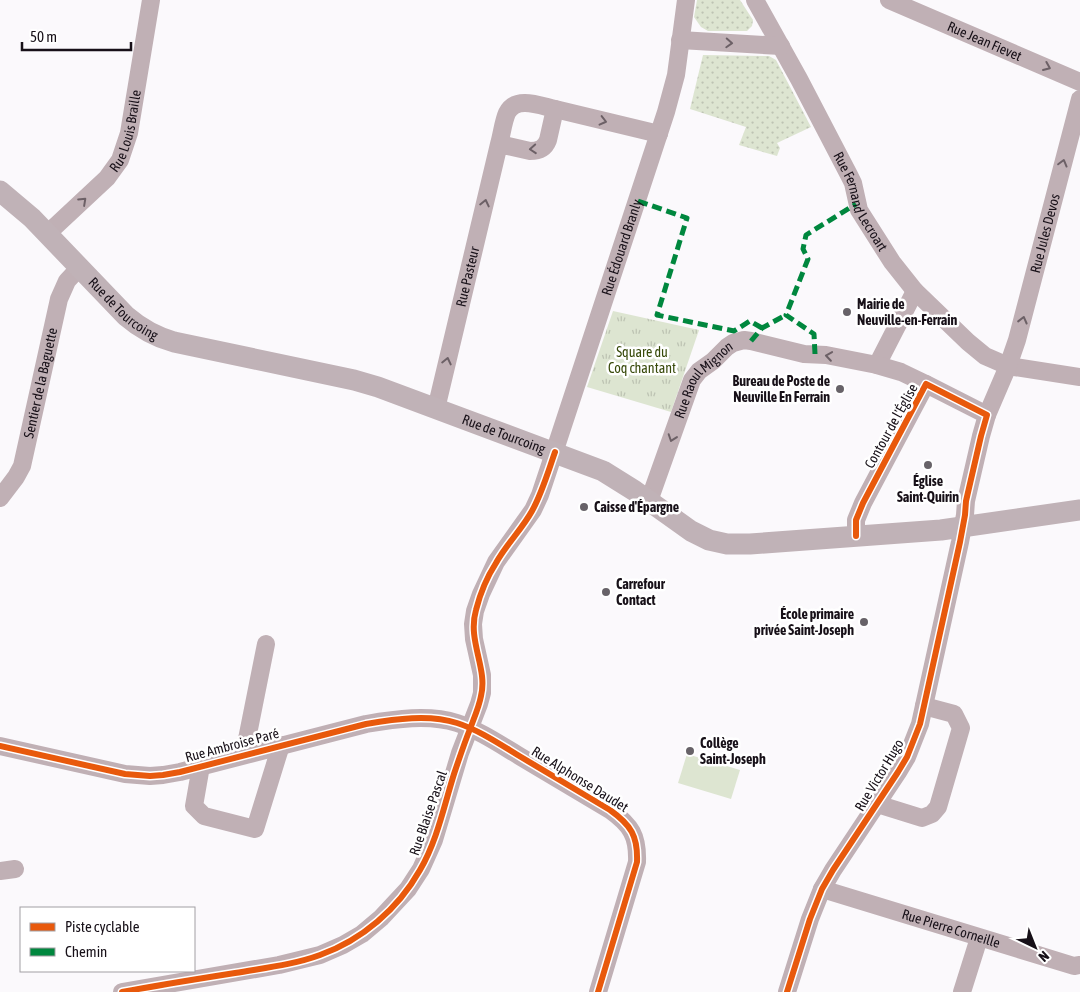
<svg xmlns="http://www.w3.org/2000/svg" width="1080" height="992" viewBox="0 0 1080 992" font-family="'Asap Condensed',sans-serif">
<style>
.grass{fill:url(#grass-dots)}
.park{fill:url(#park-tufts)}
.pitch{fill:#dde5d1}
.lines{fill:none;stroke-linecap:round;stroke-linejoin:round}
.minor{stroke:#c0b0b5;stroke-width:18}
.major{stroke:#c0b2b7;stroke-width:21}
.quiet{stroke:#00873e;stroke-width:5;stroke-dasharray:10 5;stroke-linecap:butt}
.cycleway-casing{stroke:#fff;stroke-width:9}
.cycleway{stroke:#e8590c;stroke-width:6}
.oneway{stroke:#6c6066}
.poi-dot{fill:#676268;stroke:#fff;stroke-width:2}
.labels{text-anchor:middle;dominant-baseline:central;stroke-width:5;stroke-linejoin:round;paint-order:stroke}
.street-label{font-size:14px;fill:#171018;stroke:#fff}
.poi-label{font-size:14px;font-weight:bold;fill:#171018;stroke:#fff;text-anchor:start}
.park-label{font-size:14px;fill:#374909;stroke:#fff}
</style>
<defs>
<pattern id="grass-dots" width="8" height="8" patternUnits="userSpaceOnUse" patternTransform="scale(1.25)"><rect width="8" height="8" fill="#dde5d1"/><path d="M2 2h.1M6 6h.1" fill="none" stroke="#bdc3b3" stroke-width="1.8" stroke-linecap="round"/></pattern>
<pattern id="park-tufts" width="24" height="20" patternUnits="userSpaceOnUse" patternTransform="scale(1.25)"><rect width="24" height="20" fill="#dde5d1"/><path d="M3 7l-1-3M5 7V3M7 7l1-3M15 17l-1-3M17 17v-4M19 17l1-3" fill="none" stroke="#bdc3b3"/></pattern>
</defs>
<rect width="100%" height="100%" fill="#fbf9fc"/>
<g class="grass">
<polygon points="697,0 740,0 753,20 752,26 747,31 708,31 701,27 694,17"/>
<polygon points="703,55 769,56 776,60 811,127 777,143 780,148 777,156 739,145 746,127 690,109"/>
</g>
<polygon class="park" points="613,311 699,330 671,412 587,387"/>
<polygon class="pitch" points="687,754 740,770 731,799 678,783"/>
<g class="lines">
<g class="minor">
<path id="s1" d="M755,0L799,79L849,175L853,183L859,210L892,262L915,291L968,342L985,356L1008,366L1080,377"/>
<path id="s2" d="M889,0L1080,82"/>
<polyline points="680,40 781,46"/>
<polyline points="555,109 659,134"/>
<path id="s3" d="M47,234L107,178L120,160L129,133L151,0"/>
<polyline points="877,365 915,291"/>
<path id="s4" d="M436,409L499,144C502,134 503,122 507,113C516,95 541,106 555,109L548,140C545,148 539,151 530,151L499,144"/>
<path id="s5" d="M987,415L1008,366L1017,340L1080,99"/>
<path id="s6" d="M0,498L16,477L22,466L59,299L67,281L79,268"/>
<path id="s7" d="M649,501L692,380L699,371L713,361L727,347L733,343L744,340L751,341L804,354L826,355L877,365L901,372L926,384"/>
<path d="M0,746L125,774L150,776L163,775L180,772L366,724C395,719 429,714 457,723C479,730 501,745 521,757C551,775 581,793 610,810C631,825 638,836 637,862L598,992"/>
<polyline points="244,754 266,644"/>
<polyline points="201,766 194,806 204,816 255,829 281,745"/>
<polyline points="877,804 922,818 932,814 938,807 961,728 954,714 924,706"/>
<polyline points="0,871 15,869"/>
<path id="s8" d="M822,889L1074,966L1080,965"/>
<path id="s9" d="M122,992L279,965L320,955L343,945L362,934L381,918L408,889L421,869L434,840L460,753L479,704L482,693V675L474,639L473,624L475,611L481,594L496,562L533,510L540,495L550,465L666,112L676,75L686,0"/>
<polyline points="787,992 810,919 822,889 833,870 898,772 907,757 920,724 960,542 965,515 966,501 981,436 987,415 926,384 863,503 856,520 856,536"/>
<polyline points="962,992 979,938"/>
</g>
<path class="major" id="s10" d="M0,191L32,218L126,316C140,328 156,337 174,342L354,380L378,387L603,471L635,491L691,531L709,540L727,544H750L941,530L1080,510"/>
<g class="quiet">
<polyline points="638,201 687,218 657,315 734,331 750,321 762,328"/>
<polyline points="751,341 762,328 786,315"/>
<polyline points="815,354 814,334 786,315 808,259 803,249 806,235 856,204"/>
</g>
<g class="cycleway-casing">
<g id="cycleway">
<path d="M0,746L125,774L150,776L163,775L180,772L366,724C395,719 429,714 457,723C479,730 501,745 521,757C551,775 581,793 610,810C631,825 638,836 637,862L598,992"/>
<path d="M122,992C159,985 197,979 235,973C263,968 293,965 320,955C362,940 398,909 420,870C437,841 444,806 454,774C459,759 464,744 470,729C474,718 479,707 481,696C488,668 467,641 476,610C480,594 487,577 496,563C506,545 522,529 532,511C542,493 548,472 555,452"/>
<polyline points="787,992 810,919 822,889 833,870 898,772 907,757 920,724 960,542 965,515 966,501 981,436 987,415 926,384 863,503 856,520 856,536"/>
</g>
</g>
<use href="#cycleway" class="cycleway"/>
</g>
<defs><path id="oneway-chevron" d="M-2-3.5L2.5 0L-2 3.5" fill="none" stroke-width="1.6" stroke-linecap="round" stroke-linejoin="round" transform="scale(1.25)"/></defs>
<g class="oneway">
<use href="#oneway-chevron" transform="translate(729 43) rotate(3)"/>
<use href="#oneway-chevron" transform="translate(1047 67) rotate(23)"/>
<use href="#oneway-chevron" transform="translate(603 121) rotate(14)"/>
<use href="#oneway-chevron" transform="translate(533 149) rotate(176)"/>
<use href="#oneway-chevron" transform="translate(1063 163) rotate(-75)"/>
<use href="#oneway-chevron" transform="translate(83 201) rotate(-43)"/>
<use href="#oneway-chevron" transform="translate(485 203) rotate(-77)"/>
<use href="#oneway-chevron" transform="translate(1023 320) rotate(-76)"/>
<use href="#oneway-chevron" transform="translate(829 356) rotate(-172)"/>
<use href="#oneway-chevron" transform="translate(447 361) rotate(-77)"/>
<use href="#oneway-chevron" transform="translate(672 438) rotate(109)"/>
</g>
<g class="poi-dot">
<circle cx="847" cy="312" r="5"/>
<circle cx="840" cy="389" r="5"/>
<circle cx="928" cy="465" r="5"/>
<circle cx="584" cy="507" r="5"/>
<circle cx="606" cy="592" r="5"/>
<circle cx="864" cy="622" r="5"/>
<circle cx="690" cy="751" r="5"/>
</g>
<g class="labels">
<g class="street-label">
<text stroke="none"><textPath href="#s2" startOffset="104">Rue Jean Fievet</textPath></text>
<text stroke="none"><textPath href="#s3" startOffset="134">Rue Louis Braille</textPath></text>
<text stroke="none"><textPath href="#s1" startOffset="228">Rue Fernand Lecroart</textPath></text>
<text stroke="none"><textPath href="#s5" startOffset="191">Rue Jules Devos</textPath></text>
<text stroke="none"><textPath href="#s9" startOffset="1001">Rue Édouard Branly</textPath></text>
<text stroke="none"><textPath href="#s4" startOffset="136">Rue Pasteur</textPath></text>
<text stroke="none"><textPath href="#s10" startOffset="171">Rue de Tourcoing</textPath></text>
<text stroke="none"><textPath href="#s6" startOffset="124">Sentier de la Baguette</textPath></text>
<text stroke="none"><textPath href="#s7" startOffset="135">Rue Raoul Mignon</textPath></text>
<text transform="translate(891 426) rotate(-61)">Contour de l'Église</text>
<text stroke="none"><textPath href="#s10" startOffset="576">Rue de Tourcoing</textPath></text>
<text transform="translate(232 745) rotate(-15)">Rue Ambroise Paré</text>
<text transform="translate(879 775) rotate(-59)">Rue Victor Hugo</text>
<text transform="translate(580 779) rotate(32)">Rue Alphonse Daudet</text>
<text transform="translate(428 813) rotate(-71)">Rue Blaise Pascal</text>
<text stroke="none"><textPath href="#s8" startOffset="135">Rue Pierre Corneille</textPath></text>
</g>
<g class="poi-label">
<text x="857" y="304">Mairie de<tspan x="857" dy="16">Neuville-en-Ferrain</tspan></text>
<text x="830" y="381" text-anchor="end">Bureau de Poste de<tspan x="830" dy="16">Neuville En Ferrain</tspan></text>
<text x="928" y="481" text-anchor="middle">Église<tspan x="928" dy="16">Saint-Quirin</tspan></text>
<text x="594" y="507">Caisse d'Épargne</text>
<text x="616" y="584">Carrefour<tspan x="616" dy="16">Contact</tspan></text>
<text x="854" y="614" text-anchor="end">École primaire<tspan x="854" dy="16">privée Saint-Joseph</tspan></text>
<text x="700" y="743">Collège<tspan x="700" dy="16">Saint-Joseph</tspan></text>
</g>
<g class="park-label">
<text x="642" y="352">Square du<tspan x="642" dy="16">Coq chantant</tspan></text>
</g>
</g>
<rect x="20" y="907" width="175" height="65" fill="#ffffff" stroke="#a29fa3"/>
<rect x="30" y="923" width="25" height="8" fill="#e8590c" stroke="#a29fa3"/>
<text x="65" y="932" font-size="15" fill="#171018">Piste cyclable</text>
<rect x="30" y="948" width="25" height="8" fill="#00873e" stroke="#a29fa3"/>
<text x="65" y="957" font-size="15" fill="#171018">Chemin</text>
<g transform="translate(1035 947) rotate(137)" stroke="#ffffff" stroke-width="4" paint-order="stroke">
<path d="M0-4L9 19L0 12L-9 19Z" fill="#171018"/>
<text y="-8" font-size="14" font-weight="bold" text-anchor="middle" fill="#171018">N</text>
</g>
<path d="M22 42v8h109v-8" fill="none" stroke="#171018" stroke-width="2.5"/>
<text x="30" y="42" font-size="15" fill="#171018" stroke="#ffffff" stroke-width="4" paint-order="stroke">50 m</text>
</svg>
